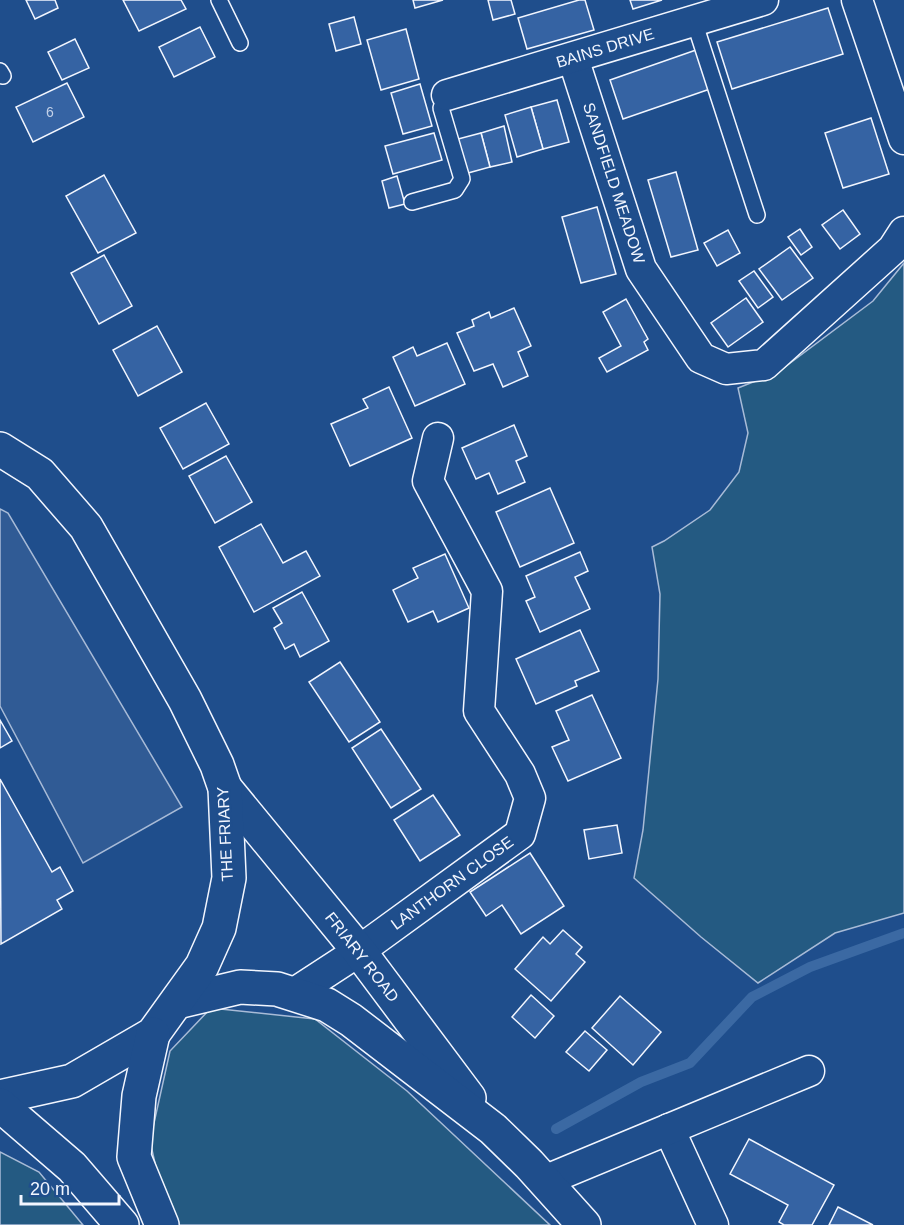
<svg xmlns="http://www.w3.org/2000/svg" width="904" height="1225" viewBox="0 0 904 1225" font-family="Arial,sans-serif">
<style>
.green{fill:#245a82;stroke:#a8bbd7;stroke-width:1.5}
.parking{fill:#305b95;stroke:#a8bbd7;stroke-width:1.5}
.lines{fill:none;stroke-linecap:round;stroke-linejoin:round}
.stream{stroke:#3b69a3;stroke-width:10}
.building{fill:#3563a3;stroke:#f2f6ff;stroke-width:1.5}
.lane-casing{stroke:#f2f6ff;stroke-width:18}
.street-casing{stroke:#f2f6ff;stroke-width:33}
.secondary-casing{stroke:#f2f6ff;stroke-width:36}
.highway-casing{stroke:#f2f6ff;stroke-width:36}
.lane{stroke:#1f4e8c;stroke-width:15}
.street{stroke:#1f4e8c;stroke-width:30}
.secondary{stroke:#1f4e8c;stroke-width:33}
.highway{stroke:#1f4e8c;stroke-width:33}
.labels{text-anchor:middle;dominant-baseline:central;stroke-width:4.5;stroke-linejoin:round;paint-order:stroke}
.number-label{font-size:14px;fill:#c3d1e8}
.street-label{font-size:16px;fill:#f2f6ff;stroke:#1f4e8c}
</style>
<rect width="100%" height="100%" fill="#1f4e8c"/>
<g class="green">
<polygon points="904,263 904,913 835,933 758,983 701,937 634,878 643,830 658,679 660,594 652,547 664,541 710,510 739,472 748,433 738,388 778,372 873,301"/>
<polygon points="211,1008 315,1019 407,1091 550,1225 171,1225 168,1221 150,1141 170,1051"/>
<polygon points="0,1152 39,1172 83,1225 0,1225"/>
</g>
<polygon class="parking" points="0,509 8,513 182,807 83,863 0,706"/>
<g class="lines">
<polyline class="stream" points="556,1129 641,1082 690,1063 752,997 810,967 904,933"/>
</g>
<g class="building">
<polygon points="26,0 55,0 58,8 35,19"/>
<polygon points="123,0 181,0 186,9 139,31"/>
<polygon points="413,0 443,0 415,8"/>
<polygon points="488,0 511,0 515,14 493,20"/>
<polygon points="579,0 585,0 594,30 527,49 518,18"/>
<polygon points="630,0 662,0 633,9"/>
<polygon points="828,8 843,54 732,89 717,42"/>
<polygon points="354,17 361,44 336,51 329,24"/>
<polygon points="200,27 215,57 174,77 159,47"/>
<polygon points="406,29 419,79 381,90 367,40"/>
<polygon points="75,39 89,68 62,80 48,52"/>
<polygon points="696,50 710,89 623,119 610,80"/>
<polygon points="67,83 84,117 33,142 16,107"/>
<polygon points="420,84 432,126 403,134 391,93"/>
<polygon points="557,100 569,142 543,149 531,107"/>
<polygon points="531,107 543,149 517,157 505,115"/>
<polygon points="871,118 889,174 843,188 825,133"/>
<polygon points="504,126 512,162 490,167 481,133"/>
<polygon points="434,133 442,160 393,174 385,146"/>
<polygon points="481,133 490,167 468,173 458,139"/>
<polygon points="676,172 698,250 671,257 648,180"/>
<polygon points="104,175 136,233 98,253 66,196"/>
<polygon points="397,176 405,204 389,208 382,181"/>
<polygon points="597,207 616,274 581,283 562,217"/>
<polygon points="843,210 860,234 840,249 822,225"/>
<polygon points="800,229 812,247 801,255 788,237"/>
<polygon points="728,230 740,253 717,266 704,243"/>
<polygon points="790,247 813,278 782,300 759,269"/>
<polygon points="104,255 132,306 99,324 71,273"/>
<polygon points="754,271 773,297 758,308 739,281"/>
<polygon points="746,298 763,322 728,347 711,323"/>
<polygon points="626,299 648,339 644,342 648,350 607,372 599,358 621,346 603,312"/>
<polygon points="514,308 531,346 518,352 528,376 503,387 493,364 474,371 457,333 474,326 472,320 489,312 491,318"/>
<polygon points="157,326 182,372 138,396 113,350"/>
<polygon points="447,343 465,384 415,406 393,357 413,347 417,356"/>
<polygon points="389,387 412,438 350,466 331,424 368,408 363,399"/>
<polygon points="206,403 229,444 183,469 160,428"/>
<polygon points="514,425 527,456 516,461 525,482 498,494 489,473 476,479 462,448"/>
<polygon points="226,456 252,502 215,523 189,476"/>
<polygon points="550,488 574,543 520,567 496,512"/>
<polygon points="261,524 283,563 306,551 320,576 254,612 219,547"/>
<polygon points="580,552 588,571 575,577 590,609 540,632 526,601 535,597 526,576"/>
<polygon points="445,554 469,608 438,622 433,611 408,622 393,590 418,578 413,568"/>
<polygon points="302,592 329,641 300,657 294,644 285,649 274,628 282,623 273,608"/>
<polygon points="580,630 599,671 575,681 577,686 536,704 516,659"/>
<polygon points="340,662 380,722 349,742 309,682"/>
<polygon points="592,695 621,758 568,781 552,747 569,740 556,711"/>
<polygon points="0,720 12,741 0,748"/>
<polygon points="381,729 421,789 391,808 352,748"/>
<polygon points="0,779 52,872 60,867 73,891 57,900 62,909 1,944"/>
<polygon points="433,795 460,835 420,861 394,820"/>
<polygon points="617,825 622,853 589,859 584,830"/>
<polygon points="530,853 564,906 521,934 502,905 486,916 470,892"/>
<polygon points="563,930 582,947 576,954 585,962 551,1001 515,969 543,937 550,944"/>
<polygon points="531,995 554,1016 535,1038 512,1017"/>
<polygon points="620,996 661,1032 633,1065 592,1028"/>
<polygon points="585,1031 607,1050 589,1071 566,1052"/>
<polygon points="749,1139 834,1185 812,1225 784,1225 779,1222 788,1205 730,1174"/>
<polygon points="838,1207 873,1225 829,1225"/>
</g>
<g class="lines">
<g class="lane-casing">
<g id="lane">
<polyline points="219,0 240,43"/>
<polyline points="694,21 757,215"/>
<polyline points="0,71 3,76"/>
<polyline points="412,202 455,190 462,179 441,108 447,95"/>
</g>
</g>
<g class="street-casing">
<g id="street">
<polyline points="857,0 904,139"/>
<polyline points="573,58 641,269 701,358 726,369 764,365 893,249 904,232"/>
<polyline points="447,95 763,0"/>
<polyline points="293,994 359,951 520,834 530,798 520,774 479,711 487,591 428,481 438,438"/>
<polyline points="669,1129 713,1225"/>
<polyline points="544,1181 809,1071"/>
</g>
</g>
<g class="secondary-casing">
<g id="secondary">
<polyline points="225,788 359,951 469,1098"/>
<polyline points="177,1002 240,987 277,989 327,1005 351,1020 493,1129 529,1164 584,1225"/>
</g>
</g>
<g class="highway-casing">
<g id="highway">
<polyline points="0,449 40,474 86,527 185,700 217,765 225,788 229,878 219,928 202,966 153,1034 72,1081 0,1097"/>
<polyline points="153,1034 139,1096 134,1157 162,1225"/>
<polyline points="0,1105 72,1167 122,1225"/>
</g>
</g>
<use href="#lane" class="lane"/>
<use href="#street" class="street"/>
<use href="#secondary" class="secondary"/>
<use href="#highway" class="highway"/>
</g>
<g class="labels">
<g class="number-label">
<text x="50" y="112">6</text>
</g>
<g class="street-label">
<text transform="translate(605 48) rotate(-17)">BAINS DRIVE</text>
<text transform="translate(614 183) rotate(72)">SANDFIELD MEADOW</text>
<text transform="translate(225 834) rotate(-93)">THE FRIARY</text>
<text transform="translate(452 883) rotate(-36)">LANTHORN CLOSE</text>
<text transform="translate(362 957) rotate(52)">FRIARY ROAD</text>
</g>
</g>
<path d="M21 1195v9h98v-9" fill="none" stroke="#f2f6ff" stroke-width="3"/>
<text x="30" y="1195" font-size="18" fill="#f2f6ff" stroke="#1f4e8c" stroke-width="4.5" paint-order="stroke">20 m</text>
</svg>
